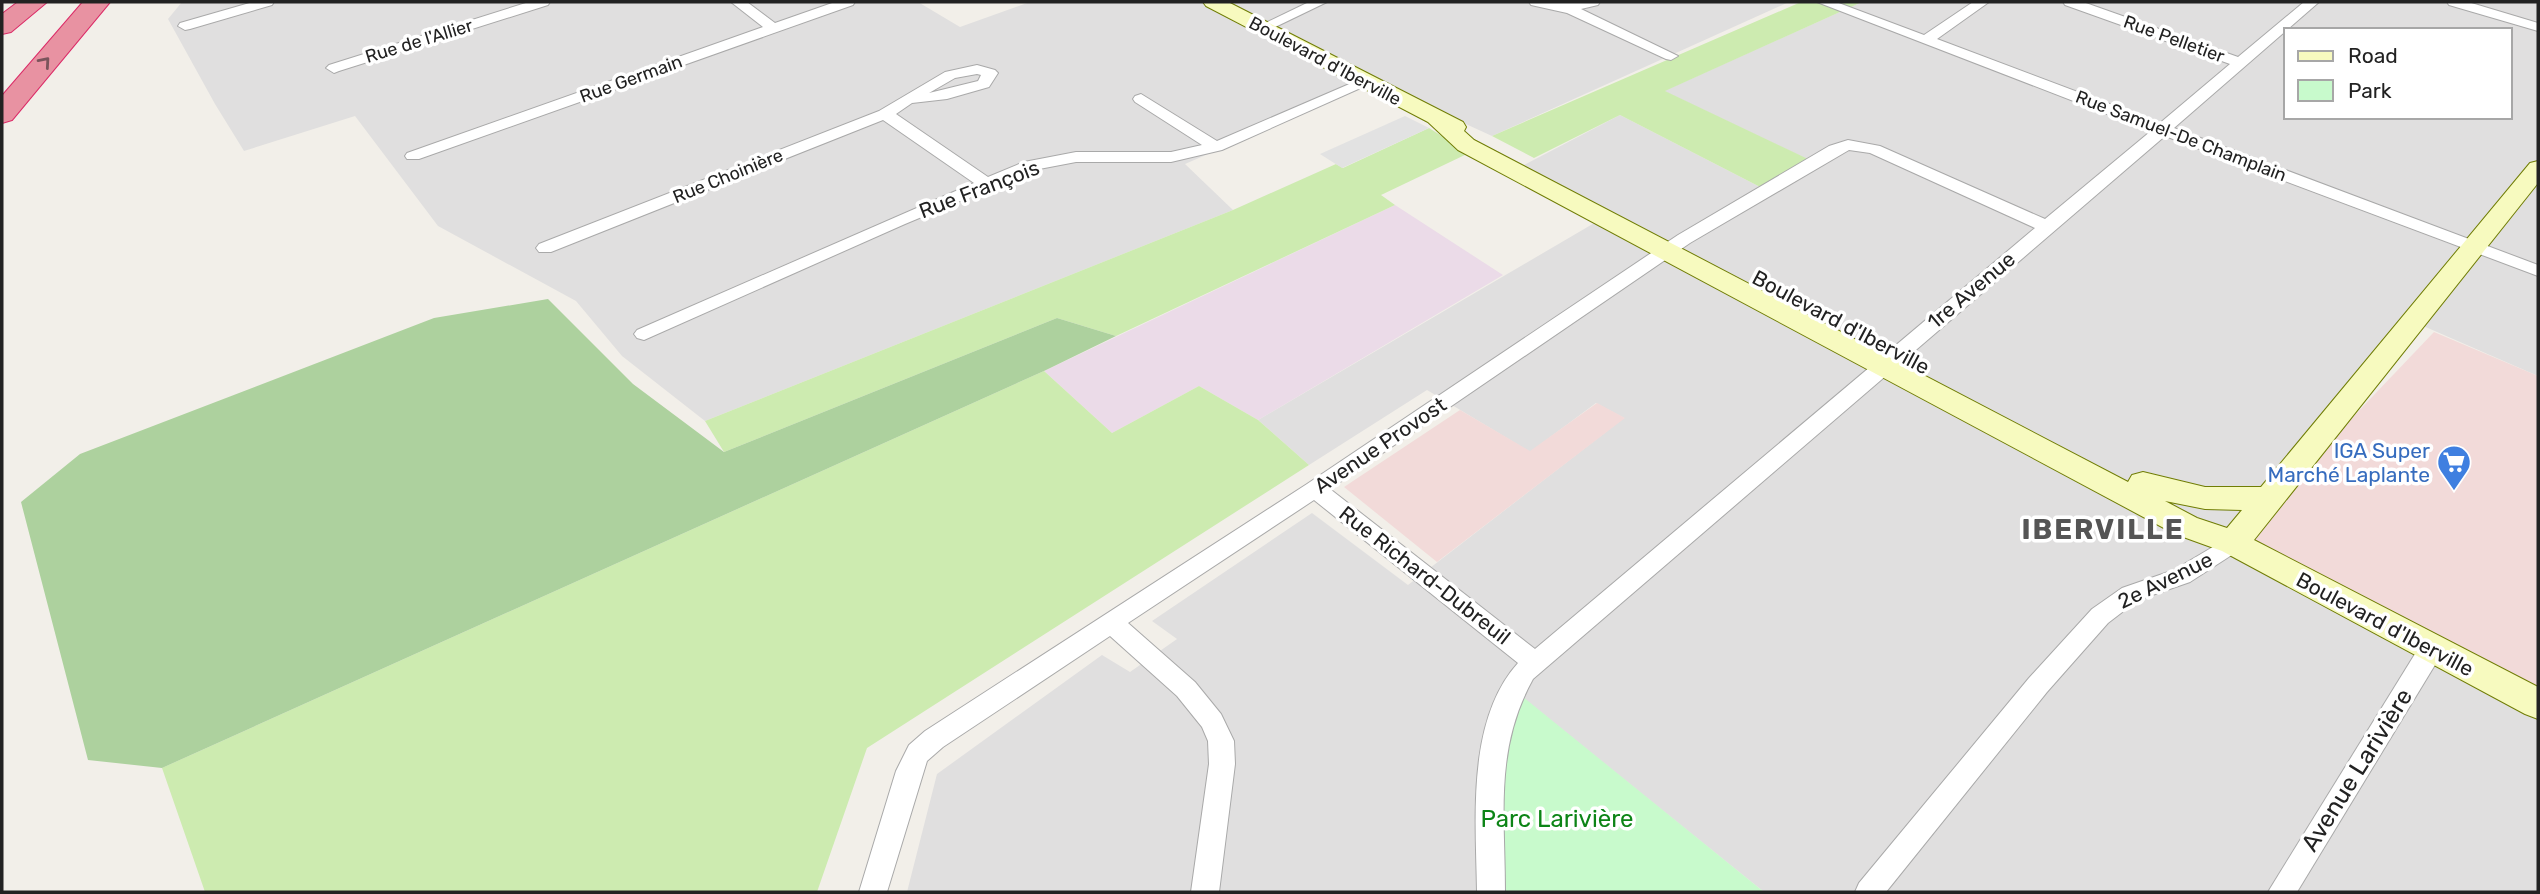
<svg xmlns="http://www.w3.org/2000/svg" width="2540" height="894" viewBox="0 0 2540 894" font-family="Rubik,sans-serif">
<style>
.residential{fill:#e0dfdf;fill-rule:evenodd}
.commercial{fill:#f2dad9}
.industrial{fill:#ebdbe8}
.grass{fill:#cdebb0}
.forest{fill:#add19e}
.park{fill:#c8facc}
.parking{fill:#e2e2e2}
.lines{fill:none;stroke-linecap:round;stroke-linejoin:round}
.street-casing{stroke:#a9a9a9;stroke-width:2}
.secondary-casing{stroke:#707d05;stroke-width:2}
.highway-casing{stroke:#dc2a67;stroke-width:2}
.street{fill:#fff;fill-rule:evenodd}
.secondary{fill:#f7fabf;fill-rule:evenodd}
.highway{fill:#e892a2;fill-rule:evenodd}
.oneway{stroke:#7b545c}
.labels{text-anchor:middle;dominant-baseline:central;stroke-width:7;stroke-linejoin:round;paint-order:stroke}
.far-street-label{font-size:18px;fill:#222;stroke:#fff}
.street-label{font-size:21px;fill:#222;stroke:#fff}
.shop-label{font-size:21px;fill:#366cbe;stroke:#fff;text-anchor:end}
.near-street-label{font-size:24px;fill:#222;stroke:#fff}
.near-park-label{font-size:24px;fill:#0c8416;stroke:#fff}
.district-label{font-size:28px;font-weight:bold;letter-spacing:2px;fill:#555;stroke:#fff}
</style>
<rect width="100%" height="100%" fill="#f2efe9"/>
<g class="residential">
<polygon points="182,2 918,2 960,27 1030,2 1789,2 1492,136 1374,82 1185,164 1233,210 705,421 622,356 576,301 438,226 355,116 244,151 215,104 168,19"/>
<path d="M1862,2H2538V376L2421,325L2238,539L2538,699V892H1764L1507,685L1487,892H907L937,774L1102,655L1130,672L1177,639L1152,621L1312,513L1408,585L1624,418L1596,403L1530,452L1427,390L1309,465L1258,420L1608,215L1520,167L1620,115L1766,190L1807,159L1664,91ZM2286,30H2510V117H2286Z"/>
</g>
<g class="commercial">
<polygon points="2434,332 2538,376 2538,700 2233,543"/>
<polygon points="1597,403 1625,418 1437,562 1344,487 1460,410 1530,451"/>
</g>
<polygon class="industrial" points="1395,205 1503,275 1258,420 1199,386 1112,433 1044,371"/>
<g class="grass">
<polygon points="1801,2 1862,2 1665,91 1808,159 1766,190 1620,115 1534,158 1492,136"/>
<polygon points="1429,128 1469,153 1381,195 1395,205 1116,336 1057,318 724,452 705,421 1233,210 1336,164 1343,168"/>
<polygon points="1044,371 1112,433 1199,386 1258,420 1309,465 867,748 817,892 205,892 162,768"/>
</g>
<polygon class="forest" points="548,299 633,384 724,452 1057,318 1116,336 1044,371 162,768 88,760 21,502 80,454 434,318"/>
<polygon class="park" points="1507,684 1764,892 1485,892 1484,855"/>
<polygon class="parking" points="1405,116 1429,128 1342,168 1320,154"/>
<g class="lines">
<g class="street-casing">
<g id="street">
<polygon points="253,2 274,2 272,5 190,29 185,30 178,26 180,23"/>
<polygon points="529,2 550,2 548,5 339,71 334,73 326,68 329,65"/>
<polygon points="731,2 747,2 775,23 835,2 855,2 853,5 419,159 407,159 405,156 407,153 763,27"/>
<polygon points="1309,2 1327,2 1267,31 1262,32 1255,28"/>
<polygon points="1529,2 1600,2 1598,5 1581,9 1678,56 1671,60 1666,59 1567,13 1531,5"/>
<path d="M1817,2H1836L1924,35L1973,2H1989L1937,39L2160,123L2230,64L2065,5L2063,2H2083L2238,57L2304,2H2319L2174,128L2538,265V276L2165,136L1533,679C1494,749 1505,816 1505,892H1477C1476,820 1466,721 1518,663L1314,500L1128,623L1195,682L1221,714L1234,741L1235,764L1219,892H1191L1209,764L1208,741L1202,727L1177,696L1110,636L943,747L927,761L887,892H859L896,771L909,745L925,731L1307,484L1678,235L1829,146L1848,140L1880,146L2045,219L2151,131ZM1849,150L1870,153L2035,228L1535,649L1330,489L1690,243Z"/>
<polygon points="2447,2 2468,2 2538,23 2538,31 2449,5"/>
<path d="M977,65L995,70L998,73L989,87L947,99L912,103L896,114L988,177L1024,162L1076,152H1171L1202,145L1135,102L1133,99L1135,96L1141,94L1217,141L1361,79L1366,77L1374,82L1222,150L1171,162H1076L1034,170L905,224L644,340L637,338L634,334L637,330L974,183L883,120L551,252H539L536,248L539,244L879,111L945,72ZM977,74L981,75L978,81L929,93L955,78Z"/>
<polygon points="2233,535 2241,537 2244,543 2241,549 2190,582 2138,600 2108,623 2047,692 1886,892 1855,892 1859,883 2029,678 2092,609 2122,588 2174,570"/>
<polygon points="2432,638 2441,641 2444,648 2441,655 2297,892 2268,892 2423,641"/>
</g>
</g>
<g class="secondary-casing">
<path id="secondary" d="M1203,2H1228L1463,122L1466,127L1464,131L1474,140L2128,482L2132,475L2143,472L2205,487H2261L2530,163L2538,161V183L2254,540L2538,687V719L2525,714L2222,551L2175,534L1458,150L1428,122L1206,6ZM2165,501L2205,509L2242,510L2227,528L2197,518Z"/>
</g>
<g class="highway-casing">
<g id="highway">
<polygon points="18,2 47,2 11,32 2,34 2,14"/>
<polygon points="83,2 110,2 12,120 2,123 2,96"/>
</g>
</g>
<use href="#street" class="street"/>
<use href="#secondary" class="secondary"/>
<use href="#highway" class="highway"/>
</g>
<defs><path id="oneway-chevron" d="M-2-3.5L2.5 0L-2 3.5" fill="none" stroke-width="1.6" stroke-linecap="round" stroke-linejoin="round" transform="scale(1.75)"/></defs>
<use class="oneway" href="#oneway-chevron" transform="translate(45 62) rotate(-49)"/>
<defs>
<g id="supermarket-pin" transform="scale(1.75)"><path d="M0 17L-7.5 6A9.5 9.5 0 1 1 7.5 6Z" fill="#3f7fe0" stroke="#fff"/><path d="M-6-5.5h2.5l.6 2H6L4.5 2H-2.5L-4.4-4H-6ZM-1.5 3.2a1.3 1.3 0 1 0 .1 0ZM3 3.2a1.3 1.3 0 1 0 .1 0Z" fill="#fff"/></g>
</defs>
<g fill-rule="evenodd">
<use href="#supermarket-pin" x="2454" y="462"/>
</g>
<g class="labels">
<g class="far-street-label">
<text transform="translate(2174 39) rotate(20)">Rue Pelletier</text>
<text transform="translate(419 41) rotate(-17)">Rue de l'Allier</text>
<text transform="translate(1325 61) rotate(28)">Boulevard d'Iberville</text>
<text transform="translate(631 79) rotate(-20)">Rue Germain</text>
<text transform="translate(2181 136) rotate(21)">Rue Samuel-De Champlain</text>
<text transform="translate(728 176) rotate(-22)">Rue Choinière</text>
</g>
<g class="street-label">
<text transform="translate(979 189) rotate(-21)">Rue François</text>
<text transform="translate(1971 290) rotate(-40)">1re Avenue</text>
<text transform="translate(1841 322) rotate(28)">Boulevard d'Iberville</text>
<text transform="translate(1380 445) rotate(-34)">Avenue Provost</text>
<text transform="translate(1425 575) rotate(38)">Rue Richard-Dubreuil</text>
<text transform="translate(2165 580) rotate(-26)">2e Avenue</text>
<text transform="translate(2385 624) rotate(28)">Boulevard d'Iberville</text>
</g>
<g class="shop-label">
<text x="2430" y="450">IGA Super<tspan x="2430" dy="24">Marché Laplante</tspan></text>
</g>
<g class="near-street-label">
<text transform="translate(2357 770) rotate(-58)">Avenue Larivière</text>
</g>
<g class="near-park-label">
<text x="1557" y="819">Parc Larivière</text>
</g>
<g class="district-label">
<text x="2103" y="529">IBERVILLE</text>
</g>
</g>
<rect width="2540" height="894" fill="none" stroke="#222222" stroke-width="7"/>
<rect x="2284" y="28" width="228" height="91" fill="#ffffff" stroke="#a7a7a7" stroke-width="2"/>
<rect x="2298" y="51" width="35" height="10" fill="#f7fabf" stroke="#a7a7a7" stroke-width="2"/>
<text x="2348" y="63" font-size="21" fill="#222222">Road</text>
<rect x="2298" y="80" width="35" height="21" fill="#c8facc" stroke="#a7a7a7" stroke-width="2"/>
<text x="2348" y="98" font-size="21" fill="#222222">Park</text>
</svg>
